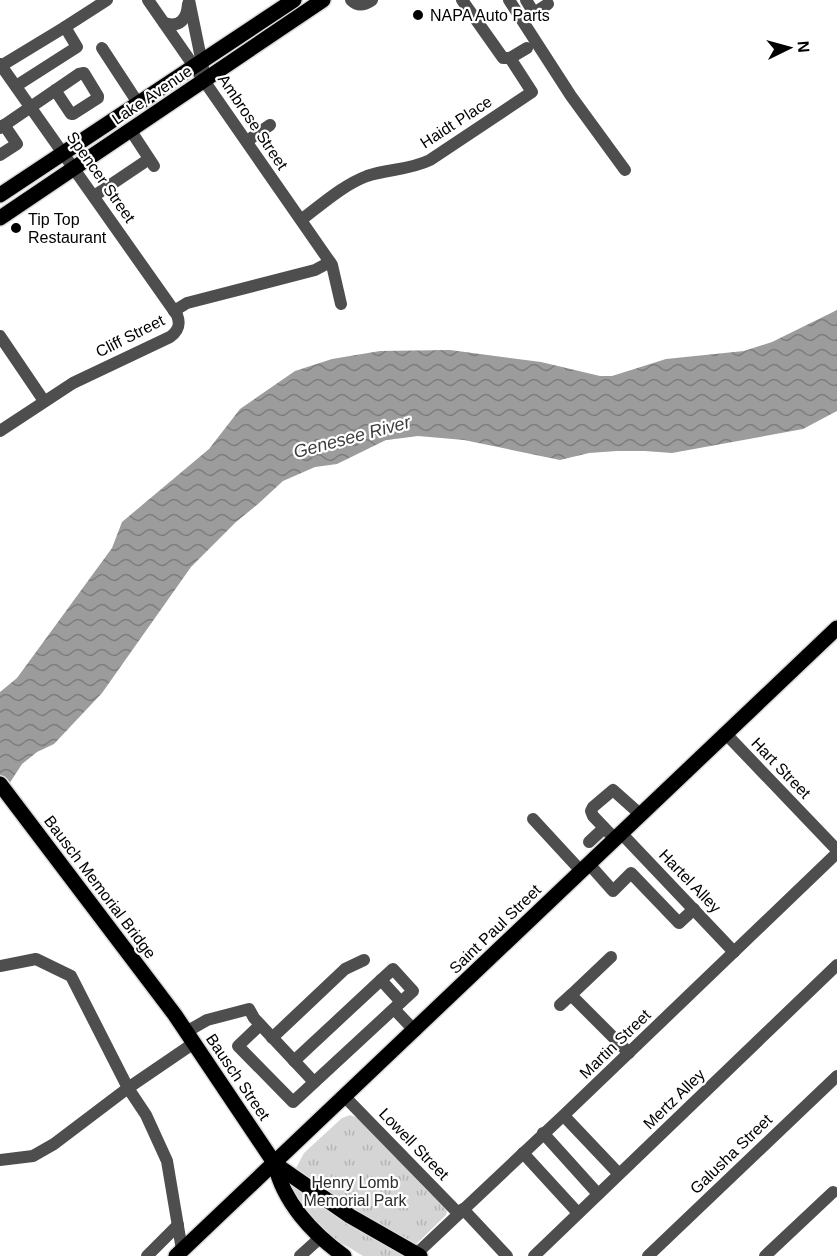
<svg xmlns="http://www.w3.org/2000/svg" width="837" height="1256" viewBox="0 0 837 1256" font-family="Arial,sans-serif">
<style>
.park{fill:url(#park-tufts)}
.water{fill:url(#water-waves)}
.lines{fill:none;stroke-linecap:round;stroke-linejoin:round}
.major-casing{stroke:#dbdbdb;stroke-width:18}
.minor{stroke:#4e4e4e;stroke-width:12}
.major{stroke:#000;stroke-width:15}
.poi-dot{fill:#000;stroke:#fff;stroke-width:2}
.labels{text-anchor:middle;dominant-baseline:central;stroke-width:4.5;stroke-linejoin:round;paint-order:stroke}
.poi-label{font-size:16px;fill:#000;stroke:#fff;text-anchor:start}
.street-label{font-size:16px;fill:#000;stroke:#fff}
.park-label{font-size:16px;fill:#2c2c2c;stroke:#fff}
.water-label{font-size:18px;font-style:italic;fill:#3d3d3d;stroke:#fff}
</style>
<defs>
<pattern id="park-tufts" width="24" height="20" patternUnits="userSpaceOnUse" patternTransform="scale(1.5)"><rect width="24" height="20" fill="#d5d5d5"/><path d="M3 7l-1-3M5 7V3M7 7l1-3M15 17l-1-3M17 17v-4M19 17l1-3" fill="none" stroke="#b5b5b5"/></pattern>
<pattern id="water-waves" width="16" height="10" patternUnits="userSpaceOnUse" patternTransform="scale(1.5)"><rect width="16" height="10" fill="#9c9c9c"/><path d="M0 5q4-4 8 0t8 0" fill="none" stroke="#7d7d7d"/></pattern>
</defs>
<rect width="100%" height="100%" fill="#fff"/>
<polygon class="park" points="350,1115 358,1118 447,1211 446,1215 404,1256 363,1256 345,1245 334,1241 308,1218 287,1185 304,1153 342,1118"/>
<polygon class="water" points="837,310 837,411 803,429 672,453 645,451 617,451 589,453 560,460 464,440 418,436 403,438 386,440 337,464 315,467 283,481 258,504 236,522 191,567 102,693 54,744 37,752 22,764 0,798 0,692 17,678 112,548 122,522 209,449 240,409 295,371 332,359 380,351 450,350 541,362 600,376 612,376 666,359 744,351 772,342"/>
<g class="lines">
<g class="major-casing">
<g id="major">
<polyline points="0,195 294,0"/>
<polyline points="0,218 323,0"/>
<path d="M0,784L175,1015L275,1164C283,1202 313,1234 344,1256"/>
<polyline points="275,1164 350,1216 420,1256"/>
<polyline points="176,1256 837,628"/>
</g>
</g>
<g class="minor">
<polyline points="148,0 332,265 341,304"/>
<polyline points="189,0 203,68"/>
<path d="M351,0C358,7 365,5 372,0"/>
<polyline points="509,0 571,96 625,170"/>
<polyline points="526,0 534,13 548,4"/>
<path d="M164,23C180,28 187,19 188,4"/>
<polyline points="65,27 107,0"/>
<polyline points="102,48 138,103"/>
<polyline points="510,58 527,48"/>
<path d="M0,64L177,315C181,325 178,331 170,337L73,383L0,431"/>
<polyline points="1,66 65,27 77,47 16,86"/>
<path d="M0,128C26,110 53,92 79,74L84,73L98,96V98L73,114H71L55,90"/>
<polyline points="131,131 154,166"/>
<polyline points="247,141 270,125"/>
<polyline points="0,155 17,144 4,125"/>
<polyline points="94,196 149,159"/>
<path d="M301,220C321,205 343,185 367,176C388,169 410,170 430,160L532,92L510,58H503L462,0"/>
<polyline points="174,311 187,303 315,270 330,262"/>
<polyline points="0,336 44,401"/>
<polyline points="726,734 837,850"/>
<polyline points="533,819 581,871"/>
<polyline points="621,833 734,952"/>
<polyline points="615,839 593,816 591,811 593,807 613,790 641,815"/>
<polyline points="589,842 604,828"/>
<polyline points="589,864 613,891 631,873 679,923 694,909"/>
<polyline points="0,966 36,959 71,976 128,1088 54,1144 33,1156 0,1160"/>
<polyline points="571,995 611,957"/>
<polyline points="560,1005 571,995 629,1053"/>
<polyline points="394,1009 415,1031"/>
<polyline points="260,1025 238,1046 293,1102 413,991 393,969 381,980"/>
<polyline points="186,1032 207,1020 249,1009 254,1018 314,1082"/>
<polyline points="272,1038 345,969 364,960"/>
<polyline points="294,1061 381,980 401,1002"/>
<polyline points="345,1097 458,1213"/>
<polyline points="564,1116 619,1174"/>
<polyline points="543,1133 598,1194"/>
<polyline points="523,1153 578,1213"/>
<polyline points="463,1209 507,1256"/>
<polyline points="182,1250 167,1161 146,1115 128,1088 194,1043"/>
<polyline points="147,1256 178,1225"/>
<polyline points="300,1256 321,1237"/>
<polyline points="414,1256 565,1114 837,853"/>
<polyline points="534,1256 837,965"/>
<polyline points="648,1256 837,1076"/>
<polyline points="765,1256 833,1192"/>
</g>
<use href="#major" class="major"/>
</g>
<g class="poi-dot">
<circle cx="418" cy="15" r="6"/>
<circle cx="16" cy="228" r="6"/>
</g>
<g class="labels">
<g class="poi-label">
<text x="430" y="15">NAPA Auto Parts</text>
<text x="28" y="219">Tip Top<tspan x="28" dy="18">Restaurant</tspan></text>
</g>
<g class="street-label">
<text transform="translate(152 95) rotate(-34)">Lake Avenue</text>
<text transform="translate(253 122) rotate(56)">Ambrose Street</text>
<text transform="translate(456 122) rotate(-33)">Haidt Place</text>
<text transform="translate(101 177) rotate(55)">Spencer Street</text>
<text transform="translate(130 336) rotate(-27)">Cliff Street</text>
<text transform="translate(781 768) rotate(46)">Hart Street</text>
<text transform="translate(690 881) rotate(46)">Hartel Alley</text>
<text transform="translate(100 887) rotate(53)">Bausch Memorial Bridge</text>
<text transform="translate(495 929) rotate(-44)">Saint Paul Street</text>
<text transform="translate(615 1044) rotate(-44)">Martin Street</text>
<text transform="translate(238 1077) rotate(56)">Bausch Street</text>
<text transform="translate(674 1099) rotate(-44)">Mertz Alley</text>
<text transform="translate(414 1144) rotate(46)">Lowell Street</text>
<text transform="translate(731 1154) rotate(-44)">Galusha Street</text>
</g>
<g class="park-label">
<text x="355" y="1182">Henry Lomb<tspan x="355" dy="18">Memorial Park</tspan></text>
</g>
<g class="water-label">
<text transform="translate(352 437) rotate(-15)">Genesee River</text>
</g>
</g>
<g transform="translate(789 48) rotate(85)" stroke="#ffffff" stroke-width="4.5" paint-order="stroke">
<path d="M0-4.5L10 22L0 15L-10 22Z" fill="#000000"/>
<text y="-9" font-size="16" font-weight="bold" text-anchor="middle" fill="#000000">N</text>
</g>
</svg>
